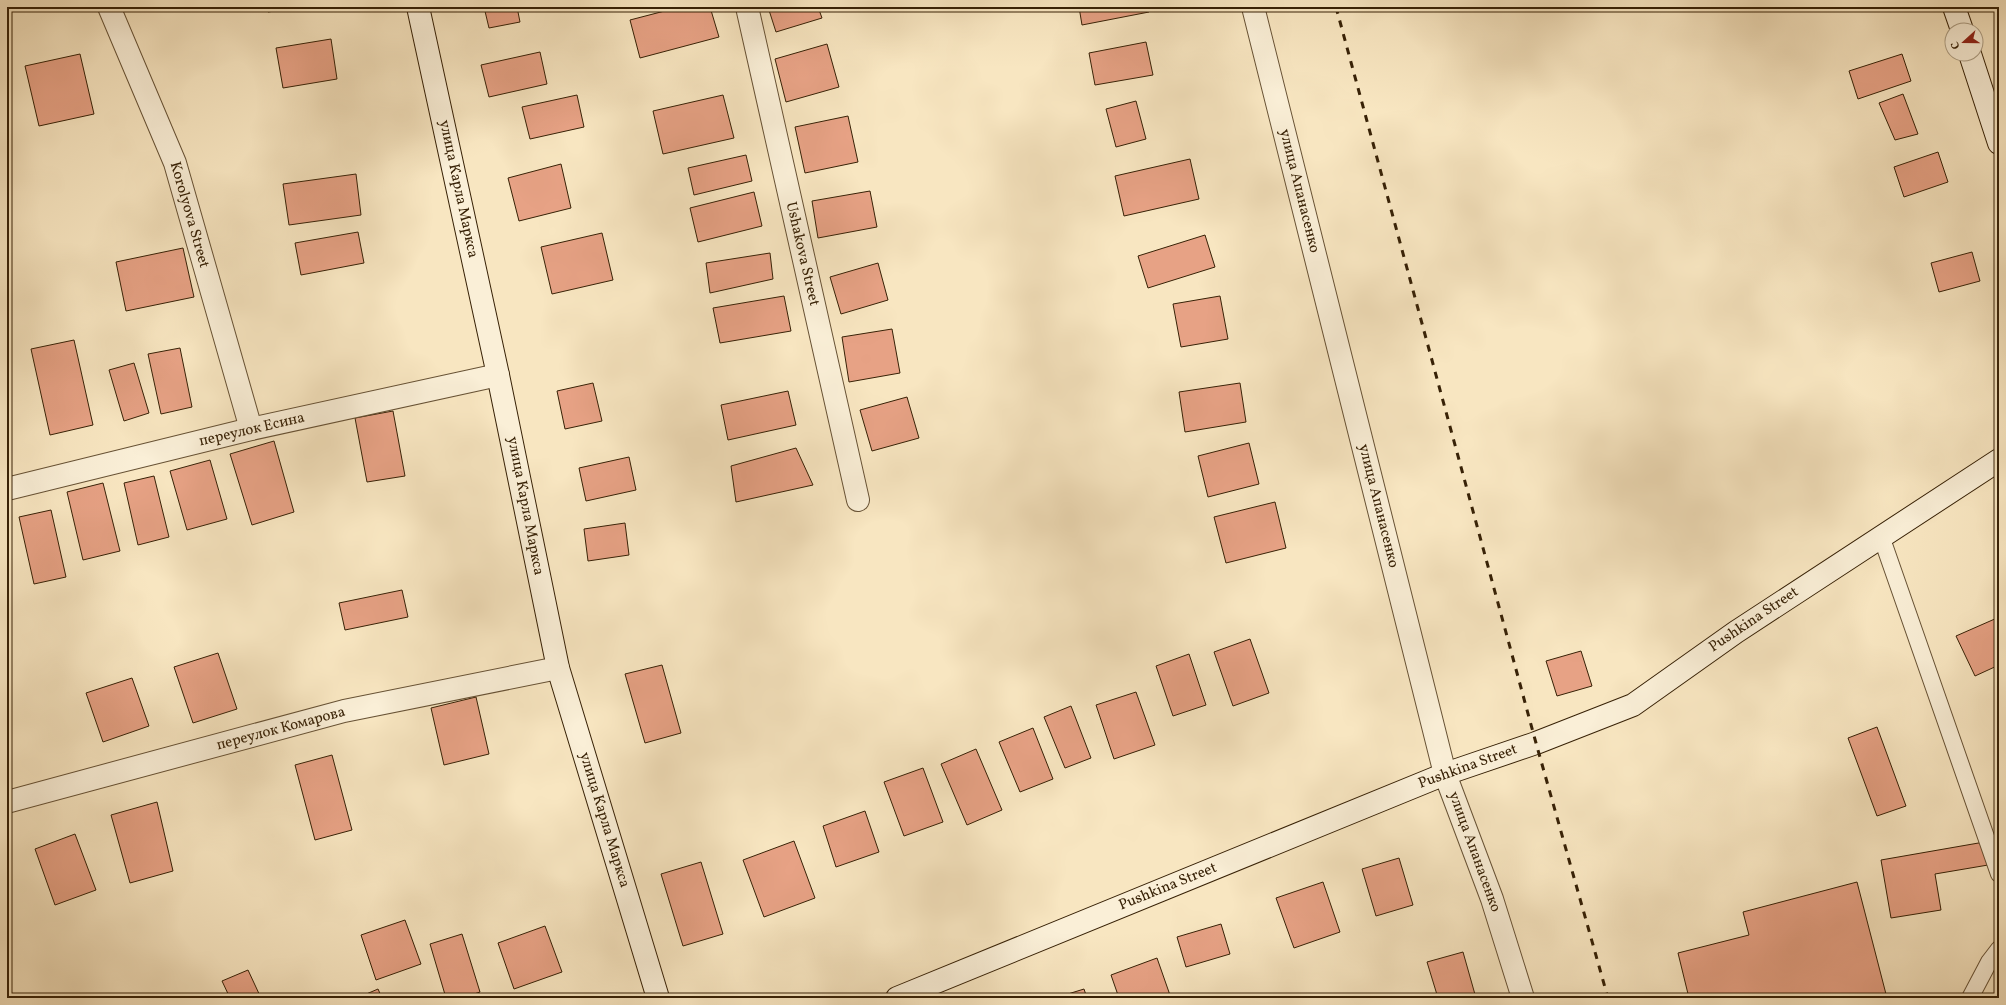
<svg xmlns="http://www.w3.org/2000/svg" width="2006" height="1005" viewBox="0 0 2006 1005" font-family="Vollkorn,serif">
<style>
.building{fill:#e7a285;stroke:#372106}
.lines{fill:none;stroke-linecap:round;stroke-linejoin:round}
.lane-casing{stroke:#675235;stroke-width:18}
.street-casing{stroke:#675235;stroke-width:24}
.secondary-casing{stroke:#372106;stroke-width:24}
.lane{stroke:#faefd7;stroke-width:16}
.street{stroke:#faefd7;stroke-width:22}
.secondary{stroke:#faefd7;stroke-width:22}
.rail{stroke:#372106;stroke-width:3;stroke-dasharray:7 7;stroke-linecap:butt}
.labels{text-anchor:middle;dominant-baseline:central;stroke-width:3;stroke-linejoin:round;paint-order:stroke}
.street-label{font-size:15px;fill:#372106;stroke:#faefd7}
</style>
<rect width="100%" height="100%" fill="#f8e6c1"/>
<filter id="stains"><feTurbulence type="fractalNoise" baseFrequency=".005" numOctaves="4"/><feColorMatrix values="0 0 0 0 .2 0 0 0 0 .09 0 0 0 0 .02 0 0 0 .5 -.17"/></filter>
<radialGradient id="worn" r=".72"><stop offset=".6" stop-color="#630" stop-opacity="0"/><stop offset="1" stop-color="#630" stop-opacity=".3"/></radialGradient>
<g class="building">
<polygon points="267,7 301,7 268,12"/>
<polygon points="484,7 517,7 520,22 489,28"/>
<polygon points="680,7 710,7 719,37 640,58 630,20"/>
<polygon points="768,7 818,7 822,18 776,32"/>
<polygon points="1079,7 1148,7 1149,12 1082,25"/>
<polygon points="331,39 337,79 283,88 276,48"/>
<polygon points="1146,42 1153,75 1095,85 1089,53"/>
<polygon points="827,44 839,87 786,102 775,59"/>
<polygon points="540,52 547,84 489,97 481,65"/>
<polygon points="80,54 94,114 39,126 25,66"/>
<polygon points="1902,54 1911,81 1858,99 1849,71"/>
<polygon points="1903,94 1918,134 1895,140 1879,103"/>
<polygon points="577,95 584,127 530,139 522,107"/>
<polygon points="723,95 734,138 663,154 653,111"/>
<polygon points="1136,101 1146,139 1116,147 1106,109"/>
<polygon points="848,116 858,162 805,173 795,127"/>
<polygon points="1938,152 1948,182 1904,197 1894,167"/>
<polygon points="746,155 752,181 694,195 688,168"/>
<polygon points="1190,159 1199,199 1124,216 1115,176"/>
<polygon points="561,164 571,208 519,221 508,178"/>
<polygon points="356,174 361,215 289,225 283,184"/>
<polygon points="870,191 877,227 818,238 812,201"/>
<polygon points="754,192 762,226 698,242 690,208"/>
<polygon points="358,232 364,263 301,275 295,243"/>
<polygon points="602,233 613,280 552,294 541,247"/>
<polygon points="1205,235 1215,267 1148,288 1138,256"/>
<polygon points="183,248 194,297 126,311 116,262"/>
<polygon points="1972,252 1980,281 1939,292 1931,263"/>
<polygon points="770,253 773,279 710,293 706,263"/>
<polygon points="878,263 888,300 841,314 830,277"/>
<polygon points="784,296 791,331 720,343 713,308"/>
<polygon points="1220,296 1228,339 1181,347 1173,304"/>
<polygon points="892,329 900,373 849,382 842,337"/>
<polygon points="74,340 93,425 50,435 31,349"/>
<polygon points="180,348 192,407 161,414 148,354"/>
<polygon points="134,363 149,413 124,421 109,370"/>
<polygon points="593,383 602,421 565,429 557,391"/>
<polygon points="1240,383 1246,422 1185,432 1179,392"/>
<polygon points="788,391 796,425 728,440 721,405"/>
<polygon points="907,397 919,438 872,451 860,410"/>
<polygon points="393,411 405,476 367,482 355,418"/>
<polygon points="274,441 294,512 252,525 230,454"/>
<polygon points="1249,443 1259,484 1208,497 1198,456"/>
<polygon points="796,448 813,485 736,502 731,466"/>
<polygon points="629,457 636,490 586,501 579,468"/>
<polygon points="210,460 227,519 187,530 170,471"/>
<polygon points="154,476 169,537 138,545 124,483"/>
<polygon points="103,483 120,551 83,560 67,492"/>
<polygon points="1275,502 1286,548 1226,563 1214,517"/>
<polygon points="51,510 66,577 34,584 19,517"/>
<polygon points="625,523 629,555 588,561 584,529"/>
<polygon points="402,590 408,617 345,630 339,603"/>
<polygon points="1997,618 1999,623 1999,665 1975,676 1956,636"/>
<polygon points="1250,639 1269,693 1233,706 1214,652"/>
<polygon points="1581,651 1592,686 1557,696 1546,661"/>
<polygon points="218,653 237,709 193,723 174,667"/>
<polygon points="1189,654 1206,705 1173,716 1156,666"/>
<polygon points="662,665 681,733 645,743 625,674"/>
<polygon points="132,678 149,726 103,742 86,693"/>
<polygon points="1136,692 1155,745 1114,759 1096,705"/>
<polygon points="476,697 489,754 444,765 431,708"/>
<polygon points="1071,706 1091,758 1065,768 1044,717"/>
<polygon points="1877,727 1906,806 1877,816 1848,738"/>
<polygon points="1033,728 1053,779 1020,792 999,742"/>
<polygon points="976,749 1002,810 967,825 941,764"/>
<polygon points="332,755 352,830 315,840 295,765"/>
<polygon points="923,768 943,822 904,836 884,782"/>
<polygon points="157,802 173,871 130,883 111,815"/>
<polygon points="865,811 879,852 836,867 823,826"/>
<polygon points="75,834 96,890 55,905 35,849"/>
<polygon points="794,841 815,898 764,917 743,860"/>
<polygon points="1990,841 1994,864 1935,874 1941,910 1891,918 1881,860"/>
<polygon points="1399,858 1413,905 1376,916 1362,869"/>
<polygon points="701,862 723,934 683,946 661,874"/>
<polygon points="1323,882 1340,932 1294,948 1276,898"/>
<polygon points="1857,882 1887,998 1689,998 1678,953 1749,935 1743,912"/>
<polygon points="405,920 421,964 376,980 361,935"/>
<polygon points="1221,924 1230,954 1186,967 1177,937"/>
<polygon points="545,926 562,972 514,989 498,943"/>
<polygon points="462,934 480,992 462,998 446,998 430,944"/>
<polygon points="1463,952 1476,998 1438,998 1427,962"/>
<polygon points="1157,958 1171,998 1119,998 1111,975"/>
<polygon points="248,970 261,998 230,998 222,981"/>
<polygon points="378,989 382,998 357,998"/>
<polygon points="1084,989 1087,998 1055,998"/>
</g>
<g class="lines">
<g class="lane-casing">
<g id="lane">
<polyline points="1881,536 1999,874"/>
<polyline points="1970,998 1989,962 1999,949"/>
</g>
</g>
<g class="street-casing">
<g id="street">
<polyline points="109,7 175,163 251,429"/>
<polyline points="747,7 858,500"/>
<polyline points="1253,7 1445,774 1492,899 1523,998"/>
<polyline points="7,489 251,429 498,375"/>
<polyline points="7,802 344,711 558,668"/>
</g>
</g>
<g class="secondary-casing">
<g id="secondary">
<polyline points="418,7 498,375 558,668 658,998"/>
<polyline points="1954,7 1962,30"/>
<polyline points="1970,54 1999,143"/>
<polyline points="897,998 1445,774 1536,743 1633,705 1736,632 1999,460"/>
</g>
</g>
<use href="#lane" class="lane"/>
<use href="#street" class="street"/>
<use href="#secondary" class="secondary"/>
<polyline class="rail" points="1336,7 1536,743 1608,998"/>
</g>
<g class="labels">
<g class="street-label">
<text transform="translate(458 189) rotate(78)">улица Карла Маркса</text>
<text transform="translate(1299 191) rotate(76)">улица Апанасенко</text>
<text transform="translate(189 215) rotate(74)">Korolyova Street</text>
<text transform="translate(802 254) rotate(77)">Ushakova Street</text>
<text transform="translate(252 430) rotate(-13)">переулок Есина</text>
<text transform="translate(525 506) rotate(79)">улица Карла Маркса</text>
<text transform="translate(1378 506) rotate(76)">улица Апанасенко</text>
<text transform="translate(1754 620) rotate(-34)">Pushkina Street</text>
<text transform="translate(281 729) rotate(-15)">переулок Комарова</text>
<text transform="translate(1468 767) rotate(-20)">Pushkina Street</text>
<text transform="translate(604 820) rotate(73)">улица Карла Маркса</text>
<text transform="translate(1474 852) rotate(70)">улица Апанасенко</text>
<text transform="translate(1168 887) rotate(-22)">Pushkina Street</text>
</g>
</g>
<rect width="2006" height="1005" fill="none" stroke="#f8e6c1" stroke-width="24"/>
<rect x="8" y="8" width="1990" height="989" fill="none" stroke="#372106" stroke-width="2"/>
<rect x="12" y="12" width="1982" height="981" fill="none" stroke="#372106"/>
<g transform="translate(1964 42) rotate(249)"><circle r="19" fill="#faefd7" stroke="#ac9d83"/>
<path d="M0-3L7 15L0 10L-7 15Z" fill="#8f2418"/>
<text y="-6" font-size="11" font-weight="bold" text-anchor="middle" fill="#372106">С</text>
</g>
<rect width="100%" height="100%" filter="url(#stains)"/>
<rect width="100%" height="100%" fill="url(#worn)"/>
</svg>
